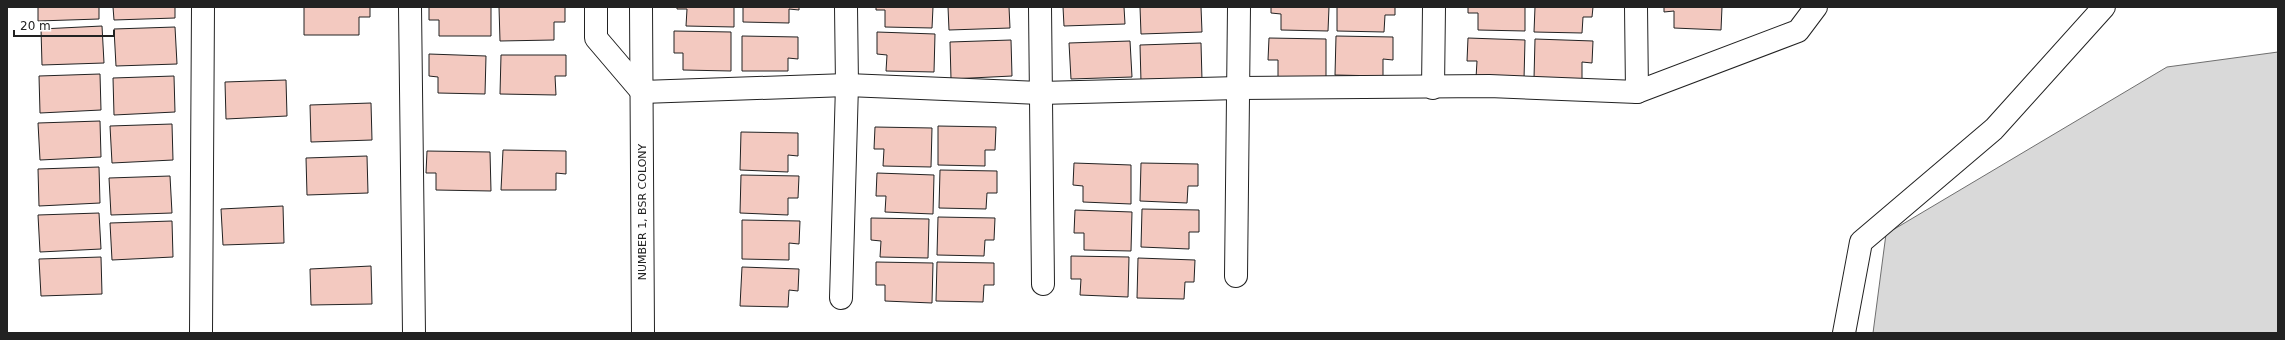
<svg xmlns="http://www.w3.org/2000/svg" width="2285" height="340" viewBox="0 0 2285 340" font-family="'DejaVu Sans',sans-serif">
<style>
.water{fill:#d9d9d9;stroke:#6f6f6f}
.building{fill:#f3c9c0;stroke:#222}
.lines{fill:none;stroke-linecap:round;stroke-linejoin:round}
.minor-casing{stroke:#222;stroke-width:24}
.minor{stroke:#fff;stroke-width:22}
.labels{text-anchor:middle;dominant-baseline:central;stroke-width:3;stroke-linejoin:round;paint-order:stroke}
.street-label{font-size:11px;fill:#222;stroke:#fff}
</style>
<rect width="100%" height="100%" fill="#fff"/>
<polygon class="water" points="2278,52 2278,333 1873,333 1886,234 2167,67"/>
<g class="building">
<polygon points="38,7 99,7 99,19 38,21"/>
<polygon points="113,7 175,7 175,18 114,20"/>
<polygon points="304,7 370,7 370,17 359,17 359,35 304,35"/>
<polygon points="429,7 491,7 491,36 439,36 439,20 429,20"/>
<polygon points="499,7 565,7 565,22 554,22 554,40 500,41"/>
<polygon points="677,7 734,7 734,27 686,26 687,9 677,9"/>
<polygon points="743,7 799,7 799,10 789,9 789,23 743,22"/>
<polygon points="876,7 933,7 932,28 885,27 885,10 876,10"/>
<polygon points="948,7 1009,7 1010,28 949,30"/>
<polygon points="1063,7 1124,7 1125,24 1064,26"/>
<polygon points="1140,7 1201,7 1202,32 1141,34"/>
<polygon points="1271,7 1329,7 1328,31 1281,30 1281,14 1271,13"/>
<polygon points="1337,7 1395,7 1395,15 1385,15 1384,32 1337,31"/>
<polygon points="1468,7 1525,7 1525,31 1478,30 1478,13 1468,13"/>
<polygon points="1535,7 1593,7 1592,17 1583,17 1582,33 1534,32"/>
<polygon points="1664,7 1722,7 1721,30 1674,28 1674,11 1664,12"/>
<polygon points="102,26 104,63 42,65 41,29"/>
<polygon points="175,27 177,64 116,66 114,29"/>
<polygon points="674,31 731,32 731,71 683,70 683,53 674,53"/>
<polygon points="877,32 935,34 934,72 886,71 887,55 877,54"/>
<polygon points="742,36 798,37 798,59 788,58 788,71 742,71"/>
<polygon points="1336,36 1393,37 1393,60 1383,59 1383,76 1335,75"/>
<polygon points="1269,38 1326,39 1326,78 1278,77 1278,60 1268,60"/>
<polygon points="1468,38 1525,40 1524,79 1476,78 1477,61 1467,61"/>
<polygon points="1535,39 1593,41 1592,63 1582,62 1582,79 1534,78"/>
<polygon points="1011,40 1012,76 951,79 950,42"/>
<polygon points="1130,41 1132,77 1071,79 1069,43"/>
<polygon points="1201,43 1202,80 1141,82 1140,45"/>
<polygon points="429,54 486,56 485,94 438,93 438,77 429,76"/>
<polygon points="501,55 566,55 566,76 555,76 556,95 500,94"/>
<polygon points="100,74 101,110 40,113 39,76"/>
<polygon points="174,76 175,112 114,115 113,78"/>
<polygon points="286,80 287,116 226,119 225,82"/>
<polygon points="371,103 372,140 311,142 310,105"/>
<polygon points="100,121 101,157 40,160 38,123"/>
<polygon points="172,124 173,160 112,163 110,126"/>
<polygon points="938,126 996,127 995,150 985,150 985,166 938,165"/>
<polygon points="875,127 932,128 931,167 883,166 884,149 874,149"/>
<polygon points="741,132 798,133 798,156 788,155 788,172 740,170"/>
<polygon points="503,150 566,151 566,174 556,173 556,190 501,190"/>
<polygon points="427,151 490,152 491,191 436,190 436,173 426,173"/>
<polygon points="367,156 368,193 307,195 306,158"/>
<polygon points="1074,163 1131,165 1131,204 1083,202 1083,186 1073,185"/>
<polygon points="1141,163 1198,164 1198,186 1188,186 1187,203 1140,201"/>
<polygon points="99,167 100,203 39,206 38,169"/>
<polygon points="940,170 997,171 997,193 987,193 986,209 939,208"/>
<polygon points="877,173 934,175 933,214 885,212 886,196 876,196"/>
<polygon points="741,175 799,176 798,198 788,198 788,215 740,213"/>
<polygon points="170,176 172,213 111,215 109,178"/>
<polygon points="283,206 284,243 223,245 221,209"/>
<polygon points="1142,209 1199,210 1199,232 1189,232 1189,249 1141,247"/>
<polygon points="1075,210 1132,212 1131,251 1084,250 1084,233 1074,233"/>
<polygon points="99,213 101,249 40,252 38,215"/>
<polygon points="938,217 995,218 994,240 985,240 984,256 937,255"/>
<polygon points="871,218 929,219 928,258 880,257 881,241 871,240"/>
<polygon points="742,220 800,221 799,244 789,243 789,260 742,259"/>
<polygon points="172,221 173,257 112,260 110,223"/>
<polygon points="1071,256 1129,257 1128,297 1080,295 1081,279 1071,279"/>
<polygon points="101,257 102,294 41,296 39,259"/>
<polygon points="1138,258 1195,260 1194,282 1185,282 1184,299 1137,298"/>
<polygon points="876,262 933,263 932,303 885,301 885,285 876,285"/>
<polygon points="937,262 994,263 994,285 984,285 983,302 936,301"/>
<polygon points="371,266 372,304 311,305 310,269"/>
<polygon points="742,267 799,269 798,291 789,290 788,307 740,306"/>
</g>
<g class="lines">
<g class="minor-casing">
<g id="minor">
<polyline points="410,7 414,333"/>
<polyline points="596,7 596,38 642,92"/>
<polyline points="641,7 643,333"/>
<polyline points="1040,7 1043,284"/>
<polyline points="1636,7 1637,92"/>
<polyline points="1433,88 1434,7"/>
<polyline points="642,92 847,85 1040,93 1239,88 1489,86 1637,92 1798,31 1816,7"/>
<polyline points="1236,276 1239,7"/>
<polyline points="841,298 847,85 846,7"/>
<polyline points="201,333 203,7"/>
<polyline points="1844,333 1861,242 1994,129 2104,7"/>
</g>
</g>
<use href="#minor" class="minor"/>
</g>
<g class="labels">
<g class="street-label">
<text transform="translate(642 212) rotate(-90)">NUMBER 1, BSR COLONY</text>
</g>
</g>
<rect width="2285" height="340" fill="none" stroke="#222222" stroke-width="16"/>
<path d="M14 30v6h100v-6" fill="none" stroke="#222222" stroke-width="2"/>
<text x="20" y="30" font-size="12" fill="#222222" stroke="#ffffff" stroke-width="3" paint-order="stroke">20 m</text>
</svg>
